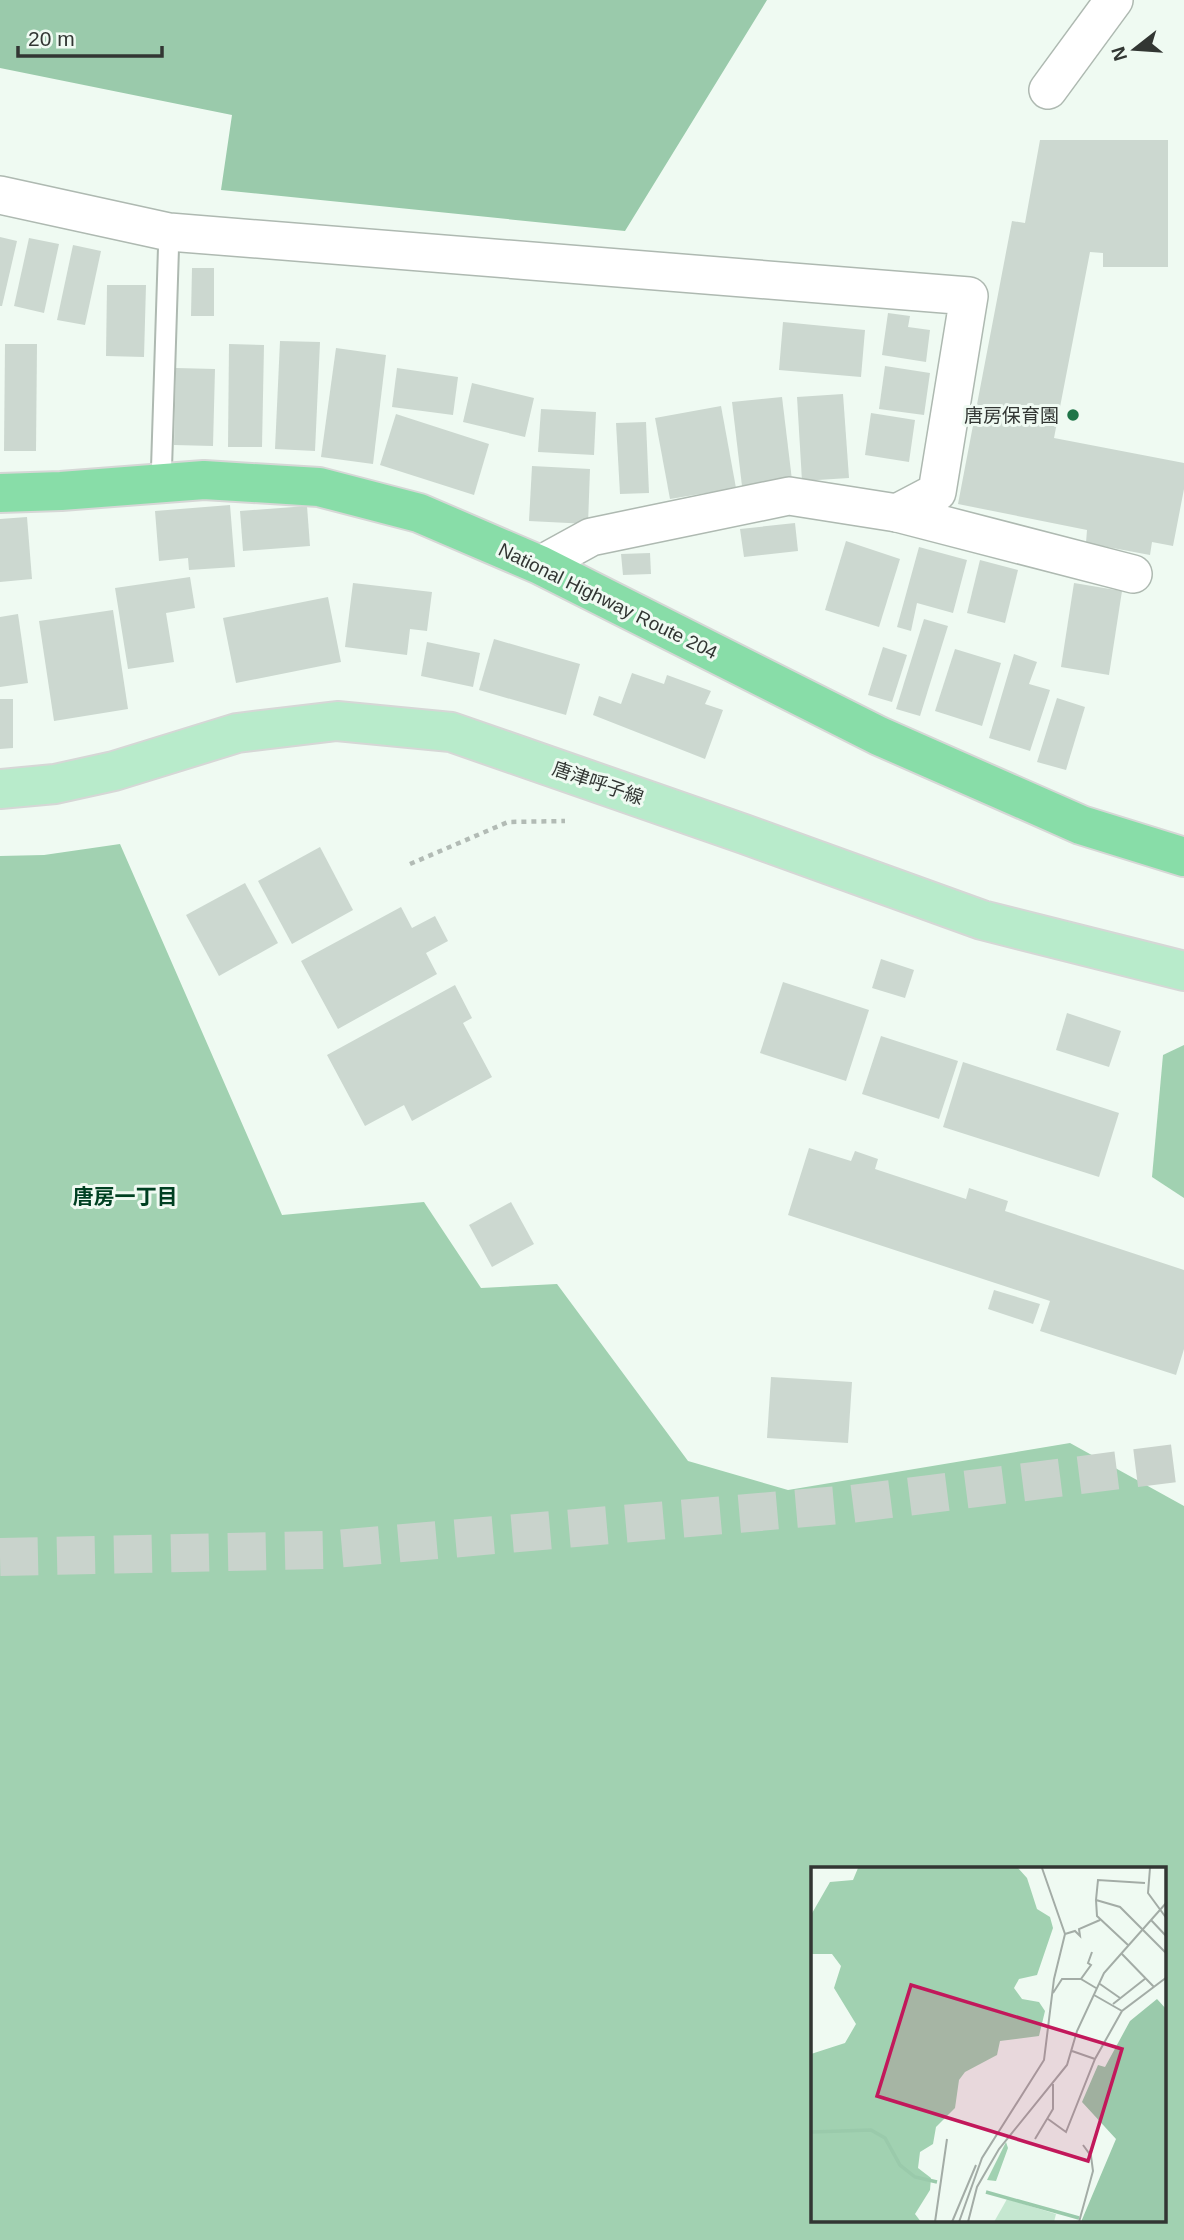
<svg xmlns="http://www.w3.org/2000/svg" width="1184" height="2240" viewBox="0 0 1184 2240" font-family="Arial,'Noto Sans JP',sans-serif">
<style>
.forest{fill:#a1d1b1;fill-rule:evenodd}
.water{fill:#9acaab}
.building{fill:#ccd8d0}
.lines{fill:none;stroke-linecap:round;stroke-linejoin:round}
.highway-tunnel{stroke:#c9d3cc;stroke-width:38;stroke-dasharray:38 19;stroke-linecap:butt}
.lane-casing{stroke:#aeb9b1;stroke-width:23}
.street-casing{stroke:#aeb9b1;stroke-width:40}
.primary-casing{stroke:#d6d7d6;stroke-width:42}
.highway-casing{stroke:#d6d7d6;stroke-width:42}
.path{stroke:#b2bbb5;stroke-width:4.5;stroke-dasharray:5 5;stroke-linecap:butt}
.lane{stroke:#fff;stroke-width:19}
.street{stroke:#fff;stroke-width:37}
.primary{stroke:#b8ebcb;stroke-width:38}
.highway{stroke:#88dda8;stroke-width:38}
.poi-dot{fill:#1f7548;stroke:#effaf2;stroke-width:2.5}
.labels{text-anchor:middle;dominant-baseline:central;stroke-width:6;stroke-linejoin:round;paint-order:stroke}
.poi-label{font-size:19px;fill:#323633;stroke:#effaf2;text-anchor:end}
.street-label{font-size:19px;fill:#323633;stroke:#effaf2}
.neighbourhood-label{font-size:21px;font-weight:bold;fill:#004022;stroke:#effaf2}
.inset-river{fill:none;stroke:#9acaab;stroke-width:3.5}
.inset-road{fill:none;stroke:#a3aca6;stroke-width:2}
.view{fill:#c2185b;fill-opacity:0.15;stroke:#c2185b;stroke-width:3.5}
.inset-edge{fill:none;stroke:#323633;stroke-width:3.5}
</style>
<rect width="100%" height="100%" fill="#effaf2"/>
<g class="forest">
<path d="M120,844L282,1215L424,1202L481,1288L557,1284L688,1461L788,1490L1070,1443L1184,1506V2240H0V856L44,855ZM1165,1869V2221H813V1869Z"/>
<polygon points="1184,1045 1184,1198 1152,1177 1163,1055"/>
</g>
<polygon class="water" points="0,0 767,0 625,231 221,190 232,115 0,68"/>
<g class="building">
<polygon points="1040,140 1168,140 1168,267 1103,267 1103,253 1090,252 1054,438 1184,463 1184,489 1173,546 1152,542 1150,555 1086,543 1087,530 958,504 1012,221 1025,223"/>
<polygon points="0,237 17,241 2,306 0,306"/>
<polygon points="29,238 59,244 44,313 14,306"/>
<polygon points="73,245 101,251 85,325 57,320"/>
<polygon points="192,268 214,268 214,316 191,316"/>
<polygon points="107,285 146,285 144,357 106,356"/>
<polygon points="888,313 910,316 908,327 930,330 926,362 882,355"/>
<polygon points="783,322 865,330 861,377 779,370"/>
<polygon points="280,341 320,342 315,451 275,449"/>
<polygon points="5,344 37,344 36,451 4,451"/>
<polygon points="229,344 264,345 262,447 228,447"/>
<polygon points="336,348 386,355 373,464 321,457"/>
<polygon points="885,366 930,373 924,415 879,409"/>
<polygon points="176,368 215,369 213,446 174,445"/>
<polygon points="397,368 458,377 453,415 392,407"/>
<polygon points="472,383 534,398 525,437 463,422"/>
<polygon points="843,394 849,478 802,481 797,397"/>
<polygon points="782,397 792,480 742,486 732,402"/>
<polygon points="721,406 736,488 670,499 655,418"/>
<polygon points="541,409 596,412 594,455 538,452"/>
<polygon points="871,413 915,420 909,462 865,455"/>
<polygon points="396,414 489,444 474,495 380,465"/>
<polygon points="646,422 649,493 620,494 616,423"/>
<polygon points="532,466 590,469 588,524 529,521"/>
<polygon points="230,505 235,567 189,570 188,558 159,561 155,511"/>
<polygon points="307,506 310,546 243,551 240,511"/>
<polygon points="27,517 32,579 0,582 0,519"/>
<polygon points="795,523 798,551 744,557 740,529"/>
<polygon points="846,541 900,559 879,627 825,610"/>
<polygon points="919,547 967,560 953,613 917,603 911,631 897,627"/>
<polygon points="650,553 651,574 623,575 621,554"/>
<polygon points="980,560 1018,570 1005,623 967,613"/>
<polygon points="190,577 195,608 166,613 174,662 128,669 115,588"/>
<polygon points="353,583 432,592 427,631 410,629 407,655 345,647"/>
<polygon points="1074,583 1122,591 1109,675 1061,667"/>
<polygon points="328,597 341,662 236,683 223,618"/>
<polygon points="113,610 128,709 54,721 39,621"/>
<polygon points="18,614 28,683 0,687 0,617"/>
<polygon points="924,619 948,626 920,716 896,709"/>
<polygon points="494,639 580,664 566,715 479,690"/>
<polygon points="427,642 480,653 473,687 421,676"/>
<polygon points="883,647 907,655 892,702 868,695"/>
<polygon points="955,649 1001,663 982,726 935,711"/>
<polygon points="1014,654 1037,662 1029,684 1050,690 1030,751 989,738"/>
<polygon points="632,673 664,684 667,675 711,691 705,704 723,710 705,759 593,715 599,696 621,704"/>
<polygon points="1057,698 1085,707 1066,770 1037,762"/>
<polygon points="0,699 13,699 13,748 0,749"/>
<polygon points="320,847 353,910 292,944 258,881"/>
<polygon points="245,883 278,943 219,976 186,915"/>
<polygon points="401,907 412,928 435,916 448,941 426,953 437,974 338,1029 301,961"/>
<polygon points="881,959 914,970 905,998 872,988"/>
<polygon points="783,982 869,1010 846,1081 760,1053"/>
<polygon points="455,985 472,1018 463,1023 492,1077 412,1121 404,1105 365,1126 327,1055"/>
<polygon points="1067,1013 1121,1031 1109,1067 1056,1050"/>
<polygon points="881,1036 958,1061 939,1119 862,1094"/>
<polygon points="963,1062 1119,1113 1099,1177 943,1127"/>
<polygon points="809,1148 851,1161 855,1151 878,1159 875,1169 966,1199 969,1188 1008,1201 1005,1211 1184,1270 1184,1349 1176,1375 1040,1331 1050,1301 788,1215"/>
<polygon points="511,1202 534,1244 492,1267 469,1225"/>
<polygon points="994,1290 1040,1304 1033,1324 988,1309"/>
<polygon points="771,1377 852,1382 848,1443 767,1438"/>
</g>
<g class="lines">
<polyline class="highway-tunnel" points="0,1557 323,1550 851,1504 1184,1462"/>
<g class="lane-casing">
<polyline id="lane" points="161,484 169,232"/>
</g>
<g class="street-casing">
<g id="street">
<polyline points="1048,90 1114,0"/>
<polyline points="0,195 169,232 969,296 937,492 897,513"/>
<polyline points="540,565 591,537 789,496 897,513 1133,574"/>
</g>
</g>
<g class="primary-casing">
<polyline id="primary" points="0,789 55,784 114,771 237,733 337,721 451,732 744,834 982,920 1184,971"/>
</g>
<g class="highway-casing">
<polyline id="highway" points="0,493 61,491 204,480 319,487 419,513 540,565 879,736 1081,825 1184,857"/>
</g>
<polyline class="path" points="410,864 508,822 565,821"/>
<use href="#lane" class="lane"/>
<use href="#street" class="street"/>
<use href="#primary" class="primary"/>
<use href="#highway" class="highway"/>
</g>
<circle class="poi-dot" cx="1073" cy="415" r="7"/>
<g class="labels">
<g class="poi-label">
<text x="1059" y="415">唐房保育園</text>
</g>
<g class="street-label">
<text transform="translate(608 601) rotate(26)">National Highway Route 204</text>
<text transform="translate(598 783) rotate(19)">唐津呼子線</text>
</g>
<g class="neighbourhood-label">
<text x="125" y="1196">唐房一丁目</text>
</g>
</g>
<g transform="translate(811 1867)">
<rect width="355" height="355" fill="#effaf2"/>
<path d="M196,332L245,347L243,355H183Z" fill="#c5e7d0"/>
<path d="M47,1H207L216,11L226,42L239,50L242,61L226,108L208,112L203,121L211,132L228,135L234,144L228,169L189,174L186,188L154,205L148,213L144,241L125,260L122,277L109,285L107,301L120,311L119,323L104,347L110,355H0V187L34,176L45,157L23,121L30,99L21,87H0V48L19,15L42,13ZM195,275L197,281L185,314L176,313Z" fill="#a1d1b1"/>
<path d="M346,132L356,143L355,355H270L305,272L271,235L287,198L294,200L319,154Z" fill="#9acaab"/>
<path class="inset-river" d="M0,265L60,263L74,271L89,298L104,310L126,315M175,325L268,351"/>
<path class="inset-road" d="M339,1L337,26L356,52M334,16L287,13L285,33L309,40L356,87M285,33L286,49L317,78M340,53L356,70M254,67L264,64L269,69L268,62L289,53M281,85L277,96L280,98L270,112L285,121M310,86L343,120M289,117L309,131M242,126L251,112H270M283,128L311,144M302,137L335,111M261,184L284,192M237,252L255,265L284,192L311,144L356,110M224,272L242,242V217M124,355L136,272M141,355L165,298M148,355L171,291L233,193L243,112L254,67L231,1M157,355L166,320L188,282L256,198L266,164L293,106L356,35M268,355L282,304L280,289L272,278"/>
<path class="view" d="M100,118L311,182L277,294L66,229Z"/>
<rect width="355" height="355" class="inset-edge"/>
</g>
<g transform="translate(1135 49) rotate(253)" stroke="#effaf2" stroke-width="5" paint-order="stroke">
<path d="M0-5L12 26L0 18L-12 26Z" fill="#323633"/>
<text y="-10" font-size="19" font-weight="bold" text-anchor="middle" fill="#323633">N</text>
</g>
<path d="M18 46v10h144v-10" fill="none" stroke="#323633" stroke-width="3.5"/>
<text x="28" y="46" font-size="21" fill="#323633" stroke="#effaf2" stroke-width="5" paint-order="stroke">20 m</text>
</svg>
